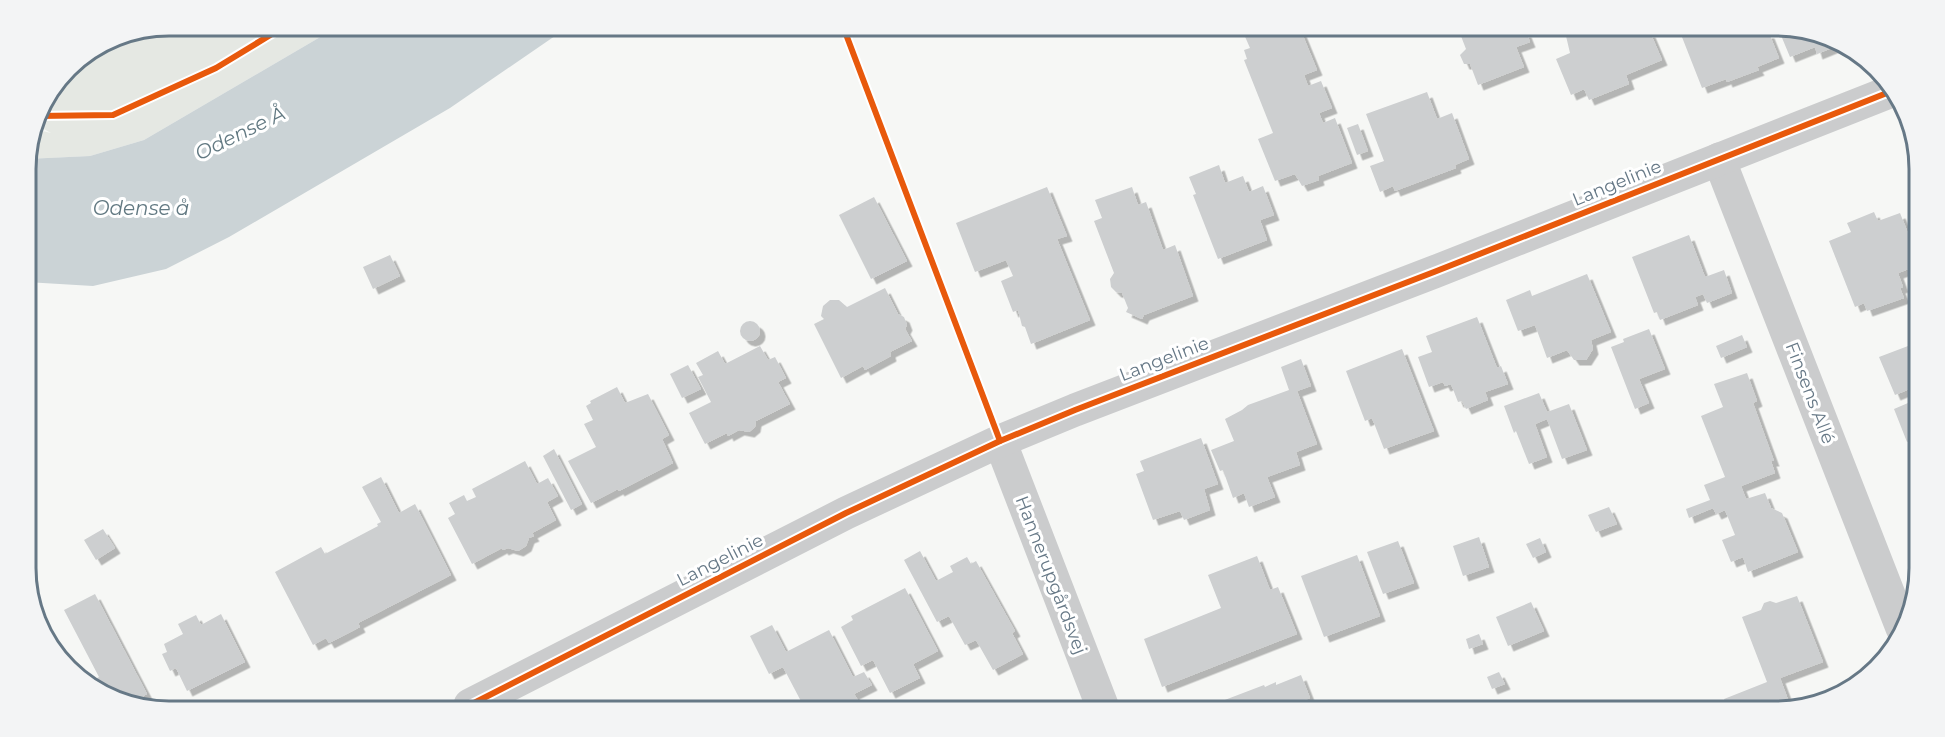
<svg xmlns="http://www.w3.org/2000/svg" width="1945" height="737" viewBox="0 0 1945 737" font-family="Montserrat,sans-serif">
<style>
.green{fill:#e5e8e3}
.water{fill:#cbd3d6}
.building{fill:#cdcfd0;filter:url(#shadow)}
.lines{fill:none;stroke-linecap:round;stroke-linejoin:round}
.minor{stroke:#cbcccd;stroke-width:33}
.cycleway-casing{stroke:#fff;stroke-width:10}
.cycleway{stroke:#e8590c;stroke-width:6}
.labels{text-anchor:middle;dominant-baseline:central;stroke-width:6;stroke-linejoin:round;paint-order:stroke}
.street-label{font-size:18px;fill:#667886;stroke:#fff}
.water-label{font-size:20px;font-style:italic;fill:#627982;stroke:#fff}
.rim{fill:none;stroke:#667886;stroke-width:3}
</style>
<defs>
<filter id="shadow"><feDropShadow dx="5.5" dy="5.5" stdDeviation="0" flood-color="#0004"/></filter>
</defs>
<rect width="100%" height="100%" fill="#f6f7f5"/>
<polygon class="green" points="169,26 339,26 144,140 90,156 26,159 34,129 51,133 35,124 40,105 74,61 114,36"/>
<polygon class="water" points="339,26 568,27 450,108 229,237 166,269 93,286 26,282 26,159 90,156 144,140"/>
<g class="building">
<polygon points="1248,30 1281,31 1283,35 1294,31 1301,31 1317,70 1304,75 1308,86 1321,81 1332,108 1319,113 1323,123 1335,118 1352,163 1318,176 1319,180 1302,186 1295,174 1275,181 1258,139 1273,133 1244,60 1247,59 1244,50 1250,48 1243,32"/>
<polygon points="1459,31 1526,32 1530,42 1516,47 1524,67 1478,85 1470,64 1464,64 1460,55 1466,49"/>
<polygon points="1569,32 1650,32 1662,60 1626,75 1629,84 1589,100 1584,89 1571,95 1556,59 1570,53 1566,36 1570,35"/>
<polygon points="1680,32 1769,33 1779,58 1757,67 1759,70 1727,82 1726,79 1702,88"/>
<polygon points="1780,33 1822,33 1839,45 1817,54 1815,47 1790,57"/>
<polygon points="1427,92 1437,119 1452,113 1469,159 1455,165 1456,168 1395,191 1393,186 1380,192 1370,166 1384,161 1366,114"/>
<polygon points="1358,124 1368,151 1357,155 1347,128"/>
<polygon points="1219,165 1225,183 1243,176 1249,192 1263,186 1274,215 1260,220 1267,240 1218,259 1193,195 1196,194 1189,177"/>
<polygon points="1047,187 1067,236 1057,239 1090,320 1031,344 1025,327 1022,326 1018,310 1013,312 1001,281 1013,276 1006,260 975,272 956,223"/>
<polygon points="1132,187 1138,205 1146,202 1163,250 1175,245 1193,296 1144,315 1142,319 1126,312 1128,308 1122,293 1116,292 1111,287 1110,279 1114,273 1094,221 1102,218 1095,200"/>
<polygon points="874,197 907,261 871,279 839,215"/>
<polygon points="1874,212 1878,221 1900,213 1917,256 1917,266 1898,273 1903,287 1900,288 1904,298 1867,311 1864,303 1855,307 1829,241 1851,232 1847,223"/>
<polygon points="1689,235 1705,277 1724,270 1732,293 1707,303 1703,294 1695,297 1698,305 1660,320 1657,312 1654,313 1632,257"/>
<polygon points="390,255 400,276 373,289 363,267"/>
<polygon points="1587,274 1611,332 1591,340 1593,349 1586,360 1574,360 1567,350 1547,358 1535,325 1518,331 1506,300 1530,290 1532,296"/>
<polygon points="885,288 898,314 904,317 907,325 905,329 912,341 890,352 891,356 865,370 863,366 841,378 814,324 824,319 821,316 823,306 830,300 839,300 847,307"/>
<polygon points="1477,317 1497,368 1501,366 1508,384 1485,392 1488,400 1466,409 1462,401 1458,402 1451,384 1445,386 1443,382 1429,387 1418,357 1432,352 1426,336"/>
<circle cx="750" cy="331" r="10"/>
<polygon points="1649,329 1665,369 1639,379 1649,403 1635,409 1611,347 1624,342 1623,339"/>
<polygon points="1742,335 1747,347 1721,358 1716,346"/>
<polygon points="1916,343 1915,394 1912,388 1895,395 1879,357"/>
<polygon points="760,346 768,360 775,357 786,378 778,382 790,404 756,421 755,427 749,432 739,430 728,436 727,433 705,444 689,413 711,402 698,377 703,375 696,363 718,351 725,364"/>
<polygon points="1402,349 1434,431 1384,449 1372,418 1365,421 1346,371"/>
<polygon points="1301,359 1311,386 1297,391 1317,444 1296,452 1300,465 1267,477 1275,497 1249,507 1244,493 1233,498 1223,470 1220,471 1211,450 1234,441 1225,419 1242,410 1248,405 1289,390 1281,367"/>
<polygon points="688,365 701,389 682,398 670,374"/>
<polygon points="1747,373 1757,401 1753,403 1774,461 1771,461 1775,473 1741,486 1746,499 1765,493 1771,508 1782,513 1798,552 1748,572 1743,557 1731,562 1722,540 1735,535 1725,510 1716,514 1713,508 1689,518 1686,509 1710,500 1704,485 1725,477 1701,416 1723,407 1714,384"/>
<polygon points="617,387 625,403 648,394 669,435 662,439 673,463 619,491 618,489 591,503 568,461 596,447 584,424 593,420 586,406 591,403 590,401"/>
<polygon points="1539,393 1547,412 1569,404 1587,450 1562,459 1547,419 1535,424 1547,457 1529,464 1516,431 1514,433 1504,406"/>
<polygon points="1915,400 1914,439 1907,442 1894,409"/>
<polygon points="1201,438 1218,484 1204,489 1210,510 1184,520 1180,511 1153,520 1136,474 1144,471 1140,461"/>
<polygon points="554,449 582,504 571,510 543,456"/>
<polygon points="525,461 537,484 548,478 558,496 547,502 556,520 532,533 534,536 529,538 526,546 518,551 508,548 503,550 502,548 472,564 448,518 455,514 449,503 464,495 467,501 476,497 472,489"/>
<polygon points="381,477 399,513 415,504 451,575 358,623 360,627 329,643 326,638 313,645 275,572 321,547 325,554 378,526 377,524 381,522 362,487"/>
<polygon points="1609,507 1617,524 1596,532 1588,515"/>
<polygon points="103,529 115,548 96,560 84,540"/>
<polygon points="1479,537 1489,567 1463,576 1453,546"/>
<polygon points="1540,538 1546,552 1533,558 1526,544"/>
<polygon points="1398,541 1414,583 1383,594 1367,552"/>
<polygon points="920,551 936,581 953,572 950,566 967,557 971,564 976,561 1015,631 1012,633 1023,654 993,670 976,640 965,645 949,616 937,622 904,560"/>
<polygon points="1357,555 1380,616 1324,637 1301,576"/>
<polygon points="1257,556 1270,590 1278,587 1297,634 1162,687 1144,639 1221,608 1208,575"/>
<polygon points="905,588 938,651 913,664 920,678 890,693 873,660 861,666 841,627 853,620 851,616"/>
<polygon points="95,594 147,694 143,696 147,704 123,704 90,682 99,677 64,610"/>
<polygon points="1797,596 1823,662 1780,678 1790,705 1774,711 1728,711 1724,699 1767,682 1742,617 1761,610 1764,603 1770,601 1776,603"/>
<polygon points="1531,602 1544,631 1508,646 1496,617"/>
<polygon points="221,614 245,662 187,691 176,668 170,671 162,654 167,652 164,644 183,634 178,624 196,615 201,625"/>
<polygon points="772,625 786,652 829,630 853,677 864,672 872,685 854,694 859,702 849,707 804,707 783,667 769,674 750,636"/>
<polygon points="1479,634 1483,644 1469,649 1466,639"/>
<polygon points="1499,672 1505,684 1492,689 1487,677"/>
<polygon points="1301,675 1310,698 1282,709 1210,709 1209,706 1264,685 1265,687 1276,682 1276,685"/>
<polygon points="1867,676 1863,682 1833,693 1832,691"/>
</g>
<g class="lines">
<g class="minor">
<polyline points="1719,159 1902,628"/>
<polyline points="1000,441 1103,708"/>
<polyline points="470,705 846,513 1000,441 1075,410 1434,272 1892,91"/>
</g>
<g class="cycleway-casing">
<g id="cycleway">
<polyline points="844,29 1000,441"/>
<polyline points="37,116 113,115 216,68 285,26"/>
<polyline points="470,705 846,513 1000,441 1075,410 1434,272 1892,91"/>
</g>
</g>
<use href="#cycleway" class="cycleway"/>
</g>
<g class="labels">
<g class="street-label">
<text transform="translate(1617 183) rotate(-22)">Langelinie</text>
<text transform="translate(1164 359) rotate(-21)">Langelinie</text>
<text transform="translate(1810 393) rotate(69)">Finsens Allé</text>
<text transform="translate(720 560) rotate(-27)">Langelinie</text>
<text transform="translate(1051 575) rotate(69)">Hannerupgårdsvej</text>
</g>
<g class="water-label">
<text transform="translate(240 133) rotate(-26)">Odense Å</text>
<text x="141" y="208">Odense å</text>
</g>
</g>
<path d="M0 0H1945V737H0ZM169 36H1776A133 133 0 0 1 1909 169V568A133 133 0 0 1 1776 701H169A133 133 0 0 1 36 568V169A133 133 0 0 1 169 36Z" fill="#f3f4f5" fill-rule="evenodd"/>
<path class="rim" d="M169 36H1776A133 133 0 0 1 1909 169V568A133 133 0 0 1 1776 701H169A133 133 0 0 1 36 568V169A133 133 0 0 1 169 36Z"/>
</svg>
